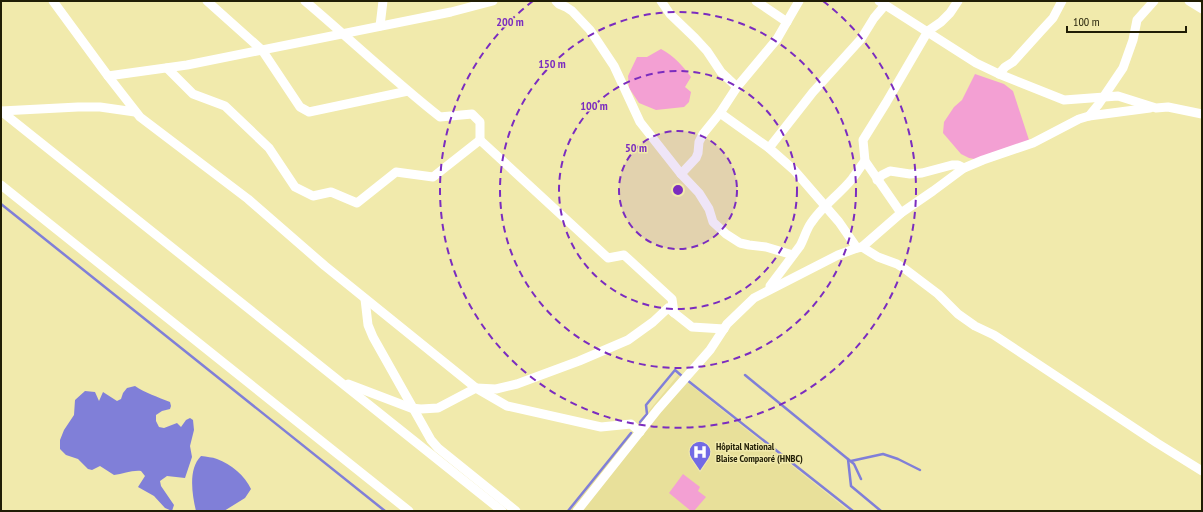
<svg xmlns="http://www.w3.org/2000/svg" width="1203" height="512" viewBox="0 0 1203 512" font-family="'PT Sans Narrow',sans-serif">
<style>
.built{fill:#e8e09a}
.green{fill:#f3a0d3}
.water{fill:#807fd8}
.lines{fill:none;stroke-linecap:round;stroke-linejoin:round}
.stream{stroke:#807fd8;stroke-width:2.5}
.street{stroke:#fff;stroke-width:9}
.ring{fill:none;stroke:#7b2cbf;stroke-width:2;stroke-dasharray:7 5}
.labels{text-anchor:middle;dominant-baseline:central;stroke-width:3;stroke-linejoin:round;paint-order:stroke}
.poi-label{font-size:10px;font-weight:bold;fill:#201d05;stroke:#f1eaac;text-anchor:start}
.centre{fill:#7b2cbf;stroke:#f1eaac;stroke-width:2}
.ring-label{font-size:12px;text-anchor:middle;font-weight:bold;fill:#7b2cbf;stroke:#f1eaac;stroke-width:3;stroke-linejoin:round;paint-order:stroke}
</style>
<rect width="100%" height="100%" fill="#f1eaac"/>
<polygon class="built" points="678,375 849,511 568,511"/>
<g class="green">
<path d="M661,49C674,56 683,66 691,77L685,87L691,92L689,102L684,107L656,110L639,103L629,88L628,76L637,57H647Z"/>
<polygon points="975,74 1004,84 1013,91 1029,140 980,160 969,158 961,154 943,133 944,122 954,107 962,100"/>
<polygon points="683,474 700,487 698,491 706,497 694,511 691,511 669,493"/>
</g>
<g class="water">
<path d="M135,386C145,393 158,397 170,402L171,406L170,409L162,411L156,415V421L159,427L164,428L177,423L181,427L186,420L190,418L193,420L194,430L190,446L192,457L185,478L167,476L160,481L161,486L174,505L172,511L165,508L154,496L138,487L145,476L141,471C132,470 123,474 114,475L100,466L92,470L88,469L78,459L66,455L60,449V440L64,430L74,415L75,400L85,391L95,392L99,401L103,392L117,401L121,399L123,393L127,388Z"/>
<path d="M201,456C207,457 212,457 217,459C231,464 245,476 251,489L245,498L224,511H196C192,494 188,469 201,456Z"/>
</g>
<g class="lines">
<g class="stream">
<polyline points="1,204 385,511"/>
<polyline points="745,375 854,464 861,479"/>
<polyline points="687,380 853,511"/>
<polyline points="640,422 647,414 646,405 675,370 683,377"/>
<polyline points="848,459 851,486 881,511"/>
<polyline points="851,461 883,454 898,459 920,470"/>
<polyline points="568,511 631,433"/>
</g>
<g class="street">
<polyline points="53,1 108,76 140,117 248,199 325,266 476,388 507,406 601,427 631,424 640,432"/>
<polyline points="207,1 262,50 300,107 309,112 408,91"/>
<path d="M305,1C350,39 393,80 440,117L472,114L480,122V140"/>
<polyline points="556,1 559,4 566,7 572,11 590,30 614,66 640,122 681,174 699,193 709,209 713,222 726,234 740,243 749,245 766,247 793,255"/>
<polyline points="661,1 670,14 695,38 707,51 721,72 737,87"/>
<polyline points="756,1 787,22"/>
<polyline points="879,1 976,63 999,74 1064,100 1118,96 1156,108 1168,107 1202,114"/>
<polyline points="1189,1 1202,9"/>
<polyline points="380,26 383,1"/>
<polyline points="167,68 193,94 225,106 269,148 295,187 313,196 331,192 357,203 396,172 433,177 480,140 608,258 624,255 672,299 674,313"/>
<polyline points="999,74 1005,67 1013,62 1041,31 1053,18 1062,1"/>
<polyline points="108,76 187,65 451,12 493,1"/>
<polyline points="1,111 502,511"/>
<polyline points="1,111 78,107 100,107 135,112"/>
<polyline points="720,113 769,148 794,170 839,222 857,248"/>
<polyline points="1089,116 1098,105 1123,68 1133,40 1137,20 1154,1"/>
<polyline points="769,148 813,92 861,39 874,18 885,5"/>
<polyline points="681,174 696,158 698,153 699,142 703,134 720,113 737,87 777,39 799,1"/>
<polyline points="877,180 882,175 890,171 910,174 922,173 952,165 958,165 964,168"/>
<polyline points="1,185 409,511"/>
<polyline points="901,213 865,161 863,140 886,103 928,31 941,22 950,13 958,1"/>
<polyline points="862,247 901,213 933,191 964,168 983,160 1033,143 1079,119 1089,116 1150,108"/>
<path d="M770,289V286L800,246C804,239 806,230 811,223C822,206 839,195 852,179C856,174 860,167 865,161"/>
<polyline points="365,299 368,325 373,337 431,440 438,448 516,511"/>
<polyline points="348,384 411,408 421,409 438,408 476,388 496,389 517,384 579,361 628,340 653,322 668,308 692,327 724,329"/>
<polyline points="577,511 658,409 710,350 727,324 754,298 838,255 857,248 862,247 878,257 897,264 905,269 938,294 958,314 975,326 994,335 1157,443 1202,471"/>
</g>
</g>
<circle cx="678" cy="190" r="59" fill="#7b2cbf" fill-opacity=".12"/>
<g class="ring">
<circle cx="678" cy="190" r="59"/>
<circle cx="678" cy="190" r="119"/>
<circle cx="678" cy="190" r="178"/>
<path d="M823 1A238 238 0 1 1 533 1"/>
</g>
<defs>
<g id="hospital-pin" transform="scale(1.15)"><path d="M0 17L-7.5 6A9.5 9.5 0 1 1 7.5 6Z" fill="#726ae5" stroke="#f1eaac"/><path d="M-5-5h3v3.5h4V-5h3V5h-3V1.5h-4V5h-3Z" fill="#fff"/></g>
</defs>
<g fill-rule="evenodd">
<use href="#hospital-pin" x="700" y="452"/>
</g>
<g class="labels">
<g class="poi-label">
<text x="716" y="446">Hôpital National<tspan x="716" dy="12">Blaise Compaoré (HNBC)</tspan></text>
</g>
</g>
<circle cx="678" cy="190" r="6" class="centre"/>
<g class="ring-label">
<text x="510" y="26">200 m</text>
<text x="552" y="68">150 m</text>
<text x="594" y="110">100 m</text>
<text x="636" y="152">50 m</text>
</g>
<rect width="1203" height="512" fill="none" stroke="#201d05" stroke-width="4"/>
<path d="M1067 26v6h119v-6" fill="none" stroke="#201d05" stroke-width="2"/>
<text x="1073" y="26" font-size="12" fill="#201d05" stroke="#f1eaac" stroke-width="3" paint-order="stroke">100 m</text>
</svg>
